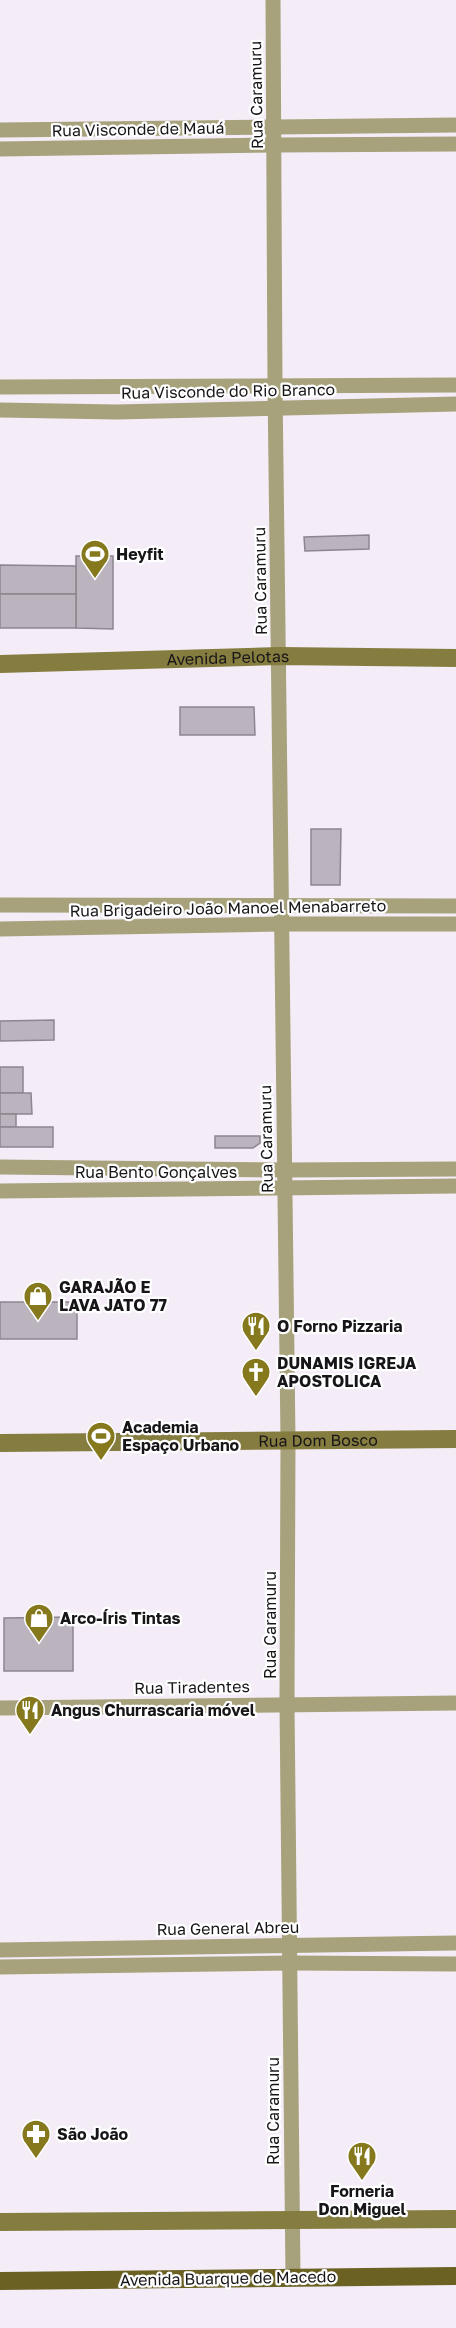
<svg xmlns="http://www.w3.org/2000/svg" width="456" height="2328" viewBox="0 0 456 2328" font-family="'Golos Text',sans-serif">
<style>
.building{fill:#bbb3be;stroke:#8d8690;stroke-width:1.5}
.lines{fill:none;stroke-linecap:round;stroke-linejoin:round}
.street{stroke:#a7a27b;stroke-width:15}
.secondary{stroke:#857c3f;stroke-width:18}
.primary{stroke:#6a6123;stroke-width:18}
.labels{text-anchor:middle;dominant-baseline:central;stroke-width:4.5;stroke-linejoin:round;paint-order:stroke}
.street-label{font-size:16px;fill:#171518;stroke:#fff}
.poi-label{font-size:16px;font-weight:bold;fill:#171518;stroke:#fff;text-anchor:start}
</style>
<rect width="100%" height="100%" fill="#f4edf8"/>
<g class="building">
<polygon points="369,535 369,549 305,551 304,537"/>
<polygon points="76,556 113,556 113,629 76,628"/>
<polygon points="0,565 76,566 76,594 0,594"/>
<rect x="0" y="594" width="76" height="34"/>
<polygon points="180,707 254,707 255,735 180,735"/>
<polygon points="311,829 341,829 340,885 311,885"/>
<polygon points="54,1020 54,1040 0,1041 0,1021"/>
<rect x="0" y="1067" width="23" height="26"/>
<polygon points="0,1093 31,1093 32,1114 0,1114"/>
<rect x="0" y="1114" width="16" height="13"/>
<rect x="0" y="1127" width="53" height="20"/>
<polygon points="215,1136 260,1136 260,1143 253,1148 215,1148"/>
<rect x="0" y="1302" width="77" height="37"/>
<polygon points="73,1617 73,1671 4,1671 4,1618"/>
</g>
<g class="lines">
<g class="street">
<polyline points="273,0 275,386 288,1439 287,1704 293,2277"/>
<polyline points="0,130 456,125"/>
<polyline points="0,149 274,145 456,144"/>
<polyline points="0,387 456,385"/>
<polyline points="0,410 117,412 456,404"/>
<polyline points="0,905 456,906"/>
<polyline points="0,929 281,924 456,924"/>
<polyline points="0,1167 285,1170 456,1169"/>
<polyline points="0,1191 456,1186"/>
<polyline points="0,1708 456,1703"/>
<polyline points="0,1950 456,1943"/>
<polyline points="0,1967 290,1963 456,1964"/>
</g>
<g class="secondary">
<path id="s1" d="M0,664L279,656L456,658"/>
<path id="s2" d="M0,1443L456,1439"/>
<polyline points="0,2222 456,2219"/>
</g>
<polyline class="primary" points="0,2281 456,2276"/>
</g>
<defs>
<g id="stadium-pin" transform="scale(1.5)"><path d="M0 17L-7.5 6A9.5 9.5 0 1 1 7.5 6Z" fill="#85781d" stroke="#fff"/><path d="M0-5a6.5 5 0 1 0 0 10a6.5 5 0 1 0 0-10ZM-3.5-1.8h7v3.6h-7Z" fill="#fff"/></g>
<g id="shop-pin" transform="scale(1.5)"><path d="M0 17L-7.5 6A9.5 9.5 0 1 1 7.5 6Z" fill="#85781d" stroke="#fff"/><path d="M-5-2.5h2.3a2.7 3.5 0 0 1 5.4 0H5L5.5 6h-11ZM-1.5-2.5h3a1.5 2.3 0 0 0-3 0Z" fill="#fff"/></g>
<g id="restaurant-pin" transform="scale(1.5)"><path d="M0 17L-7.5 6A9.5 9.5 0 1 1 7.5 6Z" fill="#85781d" stroke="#fff"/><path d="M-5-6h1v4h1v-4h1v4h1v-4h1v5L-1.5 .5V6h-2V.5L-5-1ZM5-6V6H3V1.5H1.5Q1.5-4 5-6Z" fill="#fff"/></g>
<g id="church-pin" transform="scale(1.5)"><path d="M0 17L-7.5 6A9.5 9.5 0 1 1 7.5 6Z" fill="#85781d" stroke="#fff"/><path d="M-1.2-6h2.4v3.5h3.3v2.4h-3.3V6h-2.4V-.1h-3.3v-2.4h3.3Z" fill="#fff"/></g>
<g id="pharmacy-pin" transform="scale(1.5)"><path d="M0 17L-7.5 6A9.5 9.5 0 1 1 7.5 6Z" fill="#85781d" stroke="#fff"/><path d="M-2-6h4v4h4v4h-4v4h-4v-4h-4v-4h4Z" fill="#fff"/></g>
</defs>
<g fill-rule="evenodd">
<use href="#stadium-pin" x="95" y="554"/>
<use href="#shop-pin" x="38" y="1296"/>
<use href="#restaurant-pin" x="256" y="1326"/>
<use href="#church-pin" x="256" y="1372"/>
<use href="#stadium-pin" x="101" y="1436"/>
<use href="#shop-pin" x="39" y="1618"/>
<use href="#restaurant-pin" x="30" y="1710"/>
<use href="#pharmacy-pin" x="36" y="2134"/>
<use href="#restaurant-pin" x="362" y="2156"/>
</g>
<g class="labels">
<g class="street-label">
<text transform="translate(256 95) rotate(-91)">Rua Caramuru</text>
<text transform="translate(138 129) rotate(-1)">Rua Visconde de Mauá</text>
<text transform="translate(228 391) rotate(-1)">Rua Visconde do Rio Branco</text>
<text transform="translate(260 581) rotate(-91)">Rua Caramuru</text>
<text stroke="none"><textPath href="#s1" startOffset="228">Avenida Pelotas</textPath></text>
<text transform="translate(228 908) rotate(-1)">Rua Brigadeiro João Manoel Menabarreto</text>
<text transform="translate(266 1139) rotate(-91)">Rua Caramuru</text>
<text x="156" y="1172">Rua Bento Gonçalves</text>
<text stroke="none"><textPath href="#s2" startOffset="318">Rua Dom Bosco</textPath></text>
<text transform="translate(270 1625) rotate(-90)">Rua Caramuru</text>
<text transform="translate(192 1687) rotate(-1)">Rua Tiradentes</text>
<text transform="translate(228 1928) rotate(-1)">Rua General Abreu</text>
<text transform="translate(273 2111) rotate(-90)">Rua Caramuru</text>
<text transform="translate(228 2278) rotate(-1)">Avenida Buarque de Macedo</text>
</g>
<g class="poi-label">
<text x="116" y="554">Heyfit</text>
<text x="59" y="1287">GARAJÃO E<tspan x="59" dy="18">LAVA JATO 77</tspan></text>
<text x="277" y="1326">O Forno Pizzaria</text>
<text x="277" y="1363">DUNAMIS IGREJA<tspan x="277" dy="18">APOSTOLICA</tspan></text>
<text x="122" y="1427">Academia<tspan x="122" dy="18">Espaço Urbano</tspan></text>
<text x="60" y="1618">Arco-Íris Tintas</text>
<text x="51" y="1710">Angus Churrascaria móvel</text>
<text x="57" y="2134">São João</text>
<text x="362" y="2191" text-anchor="middle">Forneria<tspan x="362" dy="18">Don Miguel</tspan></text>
</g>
</g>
</svg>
